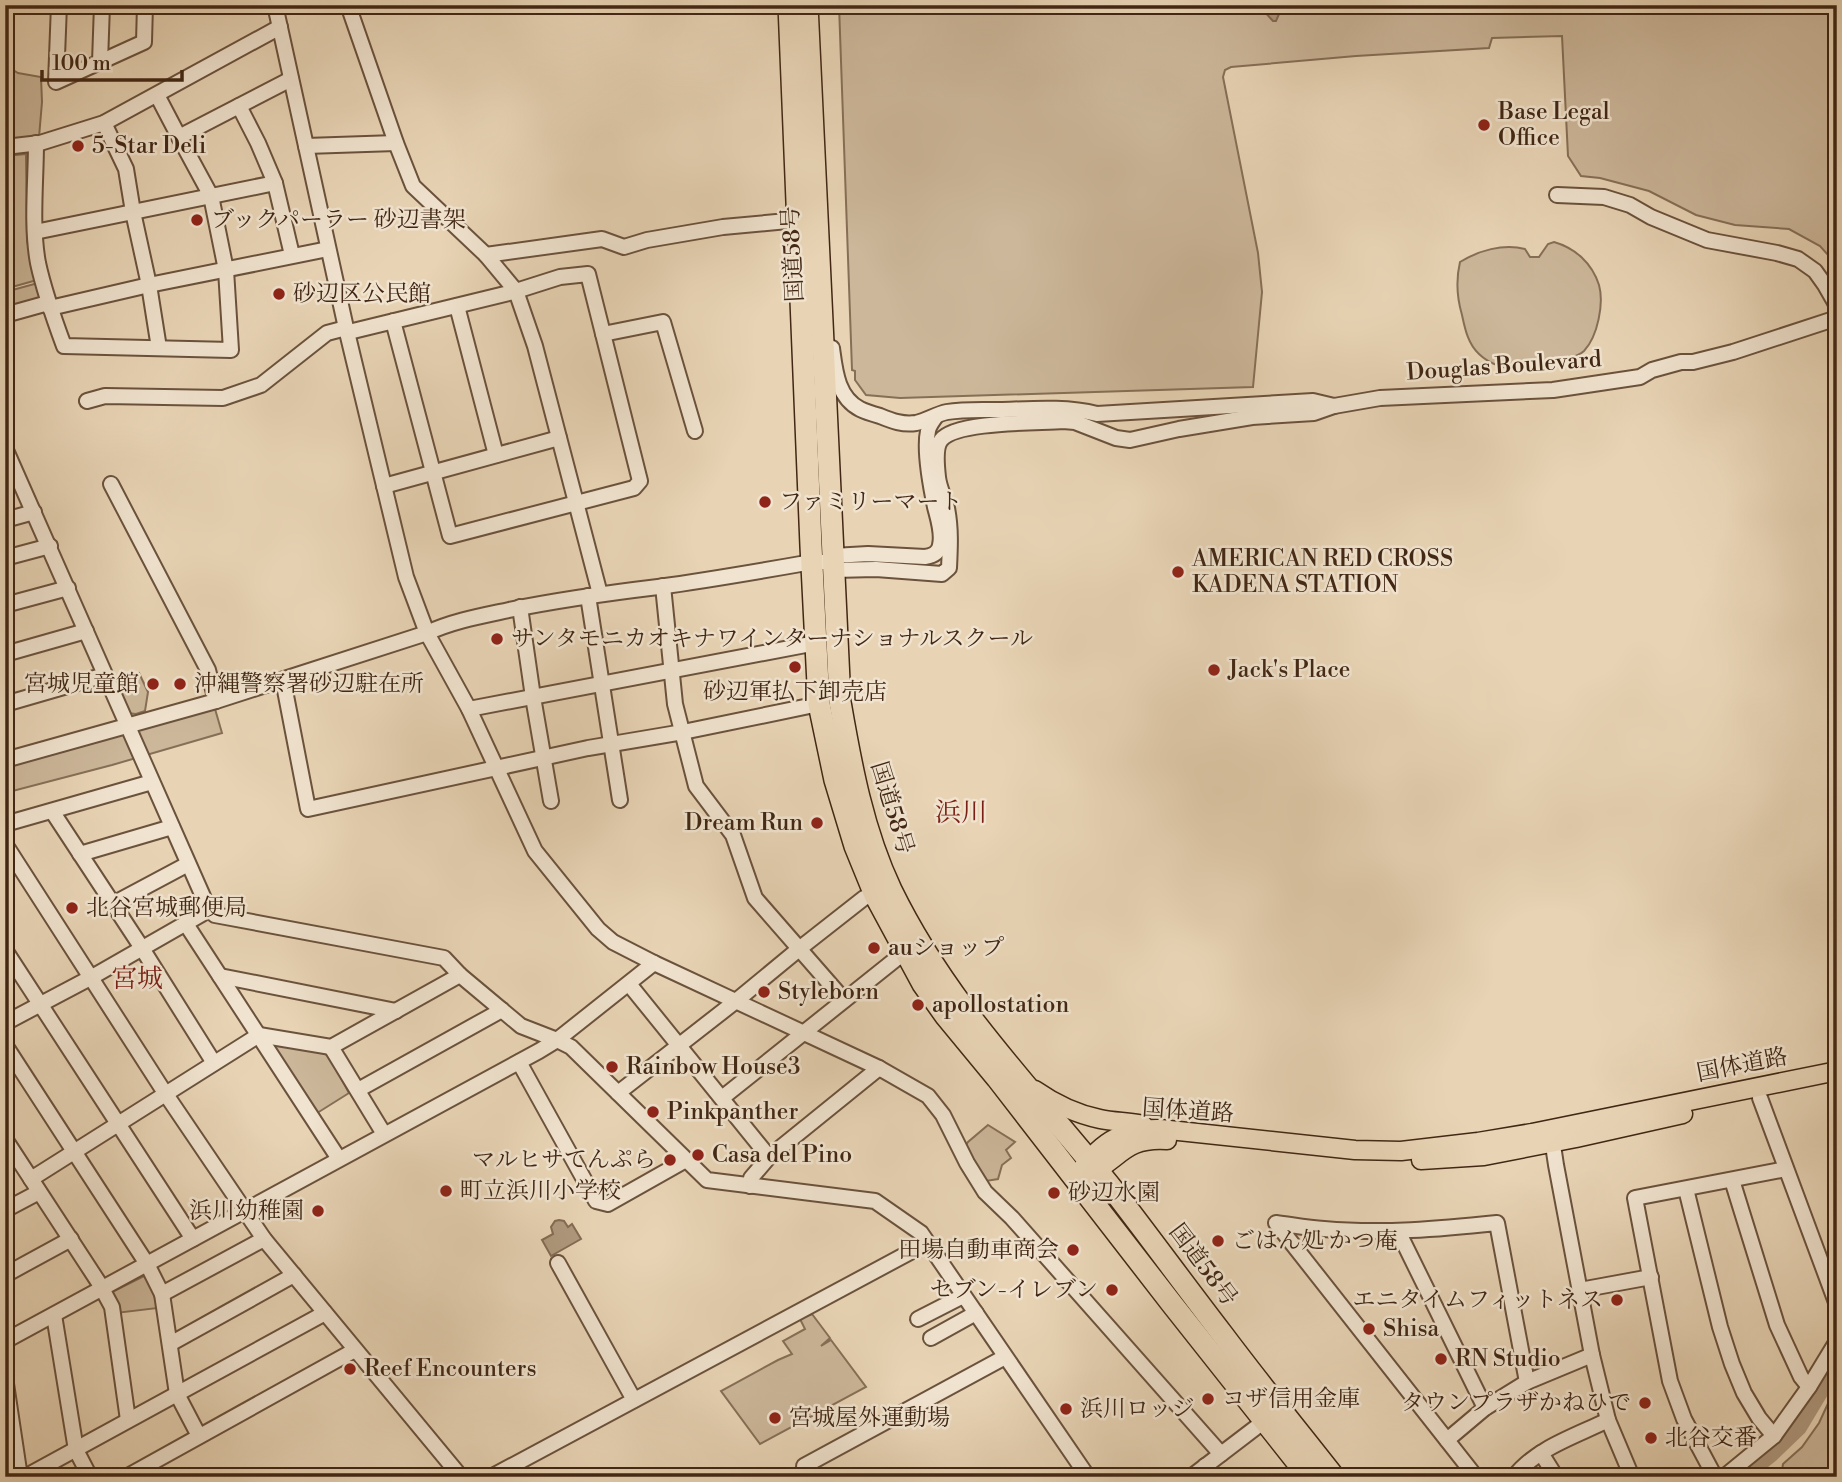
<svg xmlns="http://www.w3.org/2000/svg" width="1842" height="1482" viewBox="0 0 1842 1482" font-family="'Libre Bodoni','Noto Serif JP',serif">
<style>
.green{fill:#ccb79a;stroke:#866f57;stroke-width:2}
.water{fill:#af997e;stroke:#836b54;stroke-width:2}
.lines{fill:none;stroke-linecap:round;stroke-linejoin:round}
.river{stroke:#af997e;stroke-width:18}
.minor-casing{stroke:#6b523c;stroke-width:18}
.major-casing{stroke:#412714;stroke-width:21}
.highway-casing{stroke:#412714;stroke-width:24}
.minor{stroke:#f0e3cf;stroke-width:14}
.major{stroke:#e8d4b5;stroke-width:18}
.highway{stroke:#e8d4b5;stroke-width:21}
.poi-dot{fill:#8f2418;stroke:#f0e3cf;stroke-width:2.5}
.labels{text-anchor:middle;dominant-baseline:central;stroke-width:5;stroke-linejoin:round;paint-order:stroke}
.poi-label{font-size:23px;fill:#412714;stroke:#f0e3cf;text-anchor:start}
.street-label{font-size:23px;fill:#412714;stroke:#f0e3cf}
.quarter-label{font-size:26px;fill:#7a1f14;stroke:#f0e3cf}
</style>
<rect width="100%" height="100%" fill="#e8d4b5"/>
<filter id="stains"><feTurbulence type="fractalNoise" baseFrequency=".00286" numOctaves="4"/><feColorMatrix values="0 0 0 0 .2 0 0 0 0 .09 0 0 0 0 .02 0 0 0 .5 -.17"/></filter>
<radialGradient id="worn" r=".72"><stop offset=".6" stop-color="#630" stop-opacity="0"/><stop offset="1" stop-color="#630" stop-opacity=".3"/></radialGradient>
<g class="green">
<polygon points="839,5 1837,5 1837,265 1820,246 1789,229 1735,225 1696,215 1649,191 1600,178 1581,176 1568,156 1562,36 1492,38 1489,48 1356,56 1231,67 1225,70 1223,77 1258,253 1262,292 1253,387 900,398 866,395 855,380 855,371 852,370"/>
<polygon points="5,65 18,73 41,77 42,102 39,137 5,141"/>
<polygon points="26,154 27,241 37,280 5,289 5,156"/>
<path d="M1554,242C1575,248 1592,263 1599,285C1604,303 1598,336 1584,351C1580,355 1571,358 1565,360C1539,370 1502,376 1479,354C1468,344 1465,329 1462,315C1457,298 1456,279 1460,262C1478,251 1503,243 1525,249L1530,257H1539L1548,244Z"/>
<polygon points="38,283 43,301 5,311 5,292"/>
<polygon points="139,673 148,692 145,711 136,714 127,713 115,682"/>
<polygon points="213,702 222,733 112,765 5,793 5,760"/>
<polygon points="272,1041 327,1052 349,1093 314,1115 269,1046"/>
<polygon points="988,1125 1015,1142 1006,1150 1011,1158 1002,1165 998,1179 986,1181 964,1148 968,1142"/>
<polygon points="146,1275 156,1292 158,1308 116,1313 110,1293"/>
<polygon points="812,1314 830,1338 821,1346 831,1340 866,1387 760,1444 721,1391 778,1360 792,1354 783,1341 805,1329 800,1319"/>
<polygon points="1837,1384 1837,1477 1781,1477 1783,1464 1802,1447 1819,1423"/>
</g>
<g class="water">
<polygon points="1264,5 1283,5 1276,21 1273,21 1264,11"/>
<polygon points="559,1220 564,1221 568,1227 572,1224 581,1239 551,1256 542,1240 553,1234 551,1227 555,1221"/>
</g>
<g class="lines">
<polyline class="river" points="1741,1477 1770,1454 1798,1427 1837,1362"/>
<g class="minor-casing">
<g id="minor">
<polyline points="59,5 56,82 144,42 145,5"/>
<polyline points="275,5 346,328 406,577 427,633 469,709 535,851 598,929 613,942 654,963 879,1068 928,1096 943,1115 967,1163 985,1192 1012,1218 1221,1454"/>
<polyline points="348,5 396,143 413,186 486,255 516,291 535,346 600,594"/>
<polyline points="100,62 102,5"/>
<polyline points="157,95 179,137 291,79"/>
<polyline points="239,106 258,143 275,183 292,255"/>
<polyline points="104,123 126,169 133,212 149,285 159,348"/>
<path d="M36,143C36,181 31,225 38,263C44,291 54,319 64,346L231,350L226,270L211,196L179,137"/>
<polyline points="306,146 396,143"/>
<polyline points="5,147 40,143 104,123 280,27"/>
<polyline points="1557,195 1604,197 1630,205 1651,217 1707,240 1777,253 1798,259 1815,271 1825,285 1837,306"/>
<polyline points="35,232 275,183"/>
<polyline points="486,255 602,239 624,247 647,240 723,227 798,220"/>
<polyline points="457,306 496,455"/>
<polyline points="50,308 149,285 328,249"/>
<polyline points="5,315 48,303"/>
<polyline points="347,333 353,331 509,293 516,291 560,277 588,274 640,481 634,488 450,536 393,321"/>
<polyline points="603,334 663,322 695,431"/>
<path d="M832,348C835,370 837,397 860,409C866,412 873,414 880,416C892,421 903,425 916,423C927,421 936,414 947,412C964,409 983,410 1000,410C1032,409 1065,406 1097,414L1313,401L1334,406"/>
<polyline points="87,401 105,396 223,398 261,385 327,333 346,328"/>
<polyline points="5,448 209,910 215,915 444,958 460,975 521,1026 557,1040 571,1047 707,1180 875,1201 921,1233 1088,1477"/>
<polyline points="111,484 208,670 216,701"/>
<polyline points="384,486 559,438"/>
<polyline points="5,520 34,512"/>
<path d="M833,556L868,554L925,557C932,556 939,553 940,545C943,533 938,519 935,507C931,488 924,450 928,431C929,425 933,421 936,416"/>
<polyline points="5,558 50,546"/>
<path d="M834,570L876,569L942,574L949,568C950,548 951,528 947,508C945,498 939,488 938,477C937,468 935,447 941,440C956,421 1038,423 1063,421L1075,422L1116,438L1130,440L1179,429L1252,417L1314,413L1334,406L1380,398L1553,390L1640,377L1652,370L1681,362H1693L1733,352L1837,318"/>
<polyline points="663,586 675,704 696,786 733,835 755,898 844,1000"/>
<polyline points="588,596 620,800"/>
<polyline points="5,605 68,588"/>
<polyline points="520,607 533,697 551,801"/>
<polyline points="5,654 86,631"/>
<polyline points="283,680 308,809 588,748 683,732 819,704"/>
<polyline points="5,704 105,675"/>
<polyline points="469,709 816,643"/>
<path d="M5,760L216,701L427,633C453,621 481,616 509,610C558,600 608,593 658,587C709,580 761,571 812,562H833"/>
<polyline points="52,811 138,942 214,1063"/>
<polyline points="5,824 152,782"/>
<polyline points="5,844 165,1093 264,1239 461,1477"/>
<polyline points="80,854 172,827"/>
<polyline points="113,904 188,864"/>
<polyline points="186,924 339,1159"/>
<polyline points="5,950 193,1239"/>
<polyline points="220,976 396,1011"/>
<polyline points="629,984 769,1157 879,1068"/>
<polyline points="5,1023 92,977 209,910"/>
<polyline points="5,1045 147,1264 162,1294 177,1394 199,1436"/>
<polyline points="331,1047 384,1134"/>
<polyline points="519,1062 596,1201 608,1204 686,1160"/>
<polyline points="358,1090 502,1010"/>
<polyline points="618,1093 736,1001 799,949 864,898 875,895"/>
<polyline points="722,1098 896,959 907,954"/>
<polyline points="1760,1098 1837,1305"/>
<polyline points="1551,1132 1556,1165 1592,1355 1608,1420 1632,1477"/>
<polyline points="5,1139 99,1283 112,1307 128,1420"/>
<polyline points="31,1179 259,1035 331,1047 460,975"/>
<polyline points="1732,1180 1777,1325 1801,1377 1809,1387"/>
<polyline points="750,1186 751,1178 769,1157"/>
<polyline points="1686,1189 1720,1327 1732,1364 1744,1393 1759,1418 1774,1436"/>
<polyline points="5,1210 39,1192"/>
<polyline points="1398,1231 1485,1408"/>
<polyline points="558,1263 634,1400"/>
<polyline points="5,1275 71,1239"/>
<polyline points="1580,1290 1651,1277"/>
<polyline points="162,1294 264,1239"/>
<polyline points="54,1315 76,1450 90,1477"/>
<polyline points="918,1319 963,1296"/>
<polyline points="931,1338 976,1313"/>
<polyline points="5,1341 539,1051 557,1040 654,963"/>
<polyline points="170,1344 294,1275"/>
<polyline points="5,1377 20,1477"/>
<polyline points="1447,1440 1485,1408 1527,1382 1592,1355"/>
<polyline points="1541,1453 1556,1477"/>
<polyline points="804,1466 1005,1357"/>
<polyline points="1205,1466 1215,1477"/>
<polyline points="25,1477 325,1313"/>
<polyline points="126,1477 355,1350"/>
<polyline points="491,1477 927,1243"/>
<polyline points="1191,1477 1271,1416"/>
<path d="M1476,1477L1276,1223C1292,1225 1308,1228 1324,1229C1382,1234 1440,1229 1497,1223L1527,1382"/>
<path d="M1514,1477C1536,1448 1576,1436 1608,1420"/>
<polyline points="1715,1477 1684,1419 1670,1381 1635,1198 1786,1169"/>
<polyline points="1724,1477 1774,1436 1809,1387 1837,1341"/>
</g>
</g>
<g class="major-casing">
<g id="major">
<path d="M1035,1090C1055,1104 1076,1114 1100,1119C1114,1122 1129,1122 1143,1125"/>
<polyline points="1421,1160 1484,1156 1576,1138 1683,1114"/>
<path d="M1086,1175C1120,1162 1121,1137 1167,1140"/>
<path d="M1076,1178C1097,1145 1120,1128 1160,1129L1355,1150L1401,1151L1478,1142L1532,1133L1837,1071"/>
</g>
</g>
<g class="highway-casing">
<g id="highway">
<polyline points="789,5 811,546 819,704 835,780 855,846 875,895 923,984 945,1015 997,1078 1172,1304 1309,1477"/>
<path d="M807,5L840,702C851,766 863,831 891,890C948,1007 1035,1092 1114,1191C1151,1239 1186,1287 1223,1335C1259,1383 1297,1430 1334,1477"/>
</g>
</g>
<use href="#minor" class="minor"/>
<use href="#major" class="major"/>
<use href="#highway" class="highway"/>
</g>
<g class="poi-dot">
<circle cx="1484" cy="125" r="7"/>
<circle cx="78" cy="146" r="7"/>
<circle cx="197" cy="220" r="7"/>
<circle cx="279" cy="294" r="7"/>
<circle cx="765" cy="502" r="7"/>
<circle cx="1178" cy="572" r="7"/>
<circle cx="497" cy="639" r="7"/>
<circle cx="795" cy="667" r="7"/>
<circle cx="1214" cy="670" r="7"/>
<circle cx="153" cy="684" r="7"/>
<circle cx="180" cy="684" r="7"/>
<circle cx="817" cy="823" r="7"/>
<circle cx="72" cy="908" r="7"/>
<circle cx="874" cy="948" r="7"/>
<circle cx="764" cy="992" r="7"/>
<circle cx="918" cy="1005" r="7"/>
<circle cx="612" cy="1067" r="7"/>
<circle cx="653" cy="1112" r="7"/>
<circle cx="698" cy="1155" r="7"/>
<circle cx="670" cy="1160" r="7"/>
<circle cx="446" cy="1191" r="7"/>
<circle cx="1054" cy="1193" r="7"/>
<circle cx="318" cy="1211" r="7"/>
<circle cx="1218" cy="1241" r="7"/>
<circle cx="1073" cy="1250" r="7"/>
<circle cx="1112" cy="1290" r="7"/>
<circle cx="1617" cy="1300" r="7"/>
<circle cx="1369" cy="1329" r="7"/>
<circle cx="1441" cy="1359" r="7"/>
<circle cx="350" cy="1369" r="7"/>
<circle cx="1208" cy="1399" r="7"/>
<circle cx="1645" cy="1403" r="7"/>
<circle cx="1066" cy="1409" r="7"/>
<circle cx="775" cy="1418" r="7"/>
<circle cx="1651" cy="1438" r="7"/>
</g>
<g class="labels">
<g class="poi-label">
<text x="1498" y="112">Base Legal<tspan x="1498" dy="26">Office</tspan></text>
<text x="92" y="146">5-Star Deli</text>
<text x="211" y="220">ブックパーラー 砂辺書架</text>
<text x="293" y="294">砂辺区公民館</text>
<text x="779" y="502">ファミリーマート</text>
<text x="1192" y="559">AMERICAN RED CROSS<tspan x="1192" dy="26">KADENA STATION</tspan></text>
<text x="511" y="639">サンタモニカオキナワインターナショナルスクール</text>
<text x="1228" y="670">Jack's Place</text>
<text x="139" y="684" text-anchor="end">宮城児童館</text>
<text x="194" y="684">沖縄警察署砂辺駐在所</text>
<text x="795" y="692" text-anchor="middle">砂辺軍払下卸売店</text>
<text x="803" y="823" text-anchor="end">Dream Run</text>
<text x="86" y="908">北谷宮城郵便局</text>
<text x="888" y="948">auショップ</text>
<text x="778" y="992">Styleborn</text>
<text x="932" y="1005">apollostation</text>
<text x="626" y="1067">Rainbow House3</text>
<text x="667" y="1112">Pinkpanther</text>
<text x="712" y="1155">Casa del Pino</text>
<text x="656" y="1160" text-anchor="end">マルヒサてんぷら</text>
<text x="460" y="1191">町立浜川小学校</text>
<text x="1068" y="1193">砂辺水園</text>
<text x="304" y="1211" text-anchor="end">浜川幼稚園</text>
<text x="1232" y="1241">ごはん処 かつ庵</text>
<text x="1059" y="1250" text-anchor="end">田場自動車商会</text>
<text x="1098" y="1290" text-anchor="end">セブン-イレブン</text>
<text x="1603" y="1300" text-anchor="end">エニタイムフィットネス</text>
<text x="1383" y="1329">Shisa</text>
<text x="1455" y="1359">RN Studio</text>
<text x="364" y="1369">Reef Encounters</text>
<text x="1222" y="1399">コザ信用金庫</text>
<text x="1631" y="1403" text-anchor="end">タウンプラザかねひで</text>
<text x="1080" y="1409">浜川ロッジ</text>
<text x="789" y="1418">宮城屋外運動場</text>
<text x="1665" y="1438">北谷交番</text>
</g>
<g class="street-label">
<text transform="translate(793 254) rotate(-93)">国道58号</text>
<text transform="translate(1504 366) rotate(-4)">Douglas Boulevard</text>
<text transform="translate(892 808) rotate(73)">国道58号</text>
<text transform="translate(1742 1065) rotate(-11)">国体道路</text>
<text transform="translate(1188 1111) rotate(4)">国体道路</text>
<text transform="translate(1203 1265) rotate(53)">国道58号</text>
</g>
<g class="quarter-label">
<text x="961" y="813">浜川</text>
<text x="137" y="979">宮城</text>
</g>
</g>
<rect width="1842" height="1482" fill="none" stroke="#e8d4b5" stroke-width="28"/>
<rect x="7" y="7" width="1828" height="1468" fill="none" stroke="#412714" stroke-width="3.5"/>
<rect x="14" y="14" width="1814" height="1454" fill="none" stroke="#412714" stroke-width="2"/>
<path d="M42 70v10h140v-10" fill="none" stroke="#412714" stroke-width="3.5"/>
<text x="52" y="70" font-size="21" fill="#412714" stroke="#f0e3cf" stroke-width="5" paint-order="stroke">100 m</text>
<rect width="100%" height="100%" filter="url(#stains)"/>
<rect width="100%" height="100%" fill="url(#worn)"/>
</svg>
